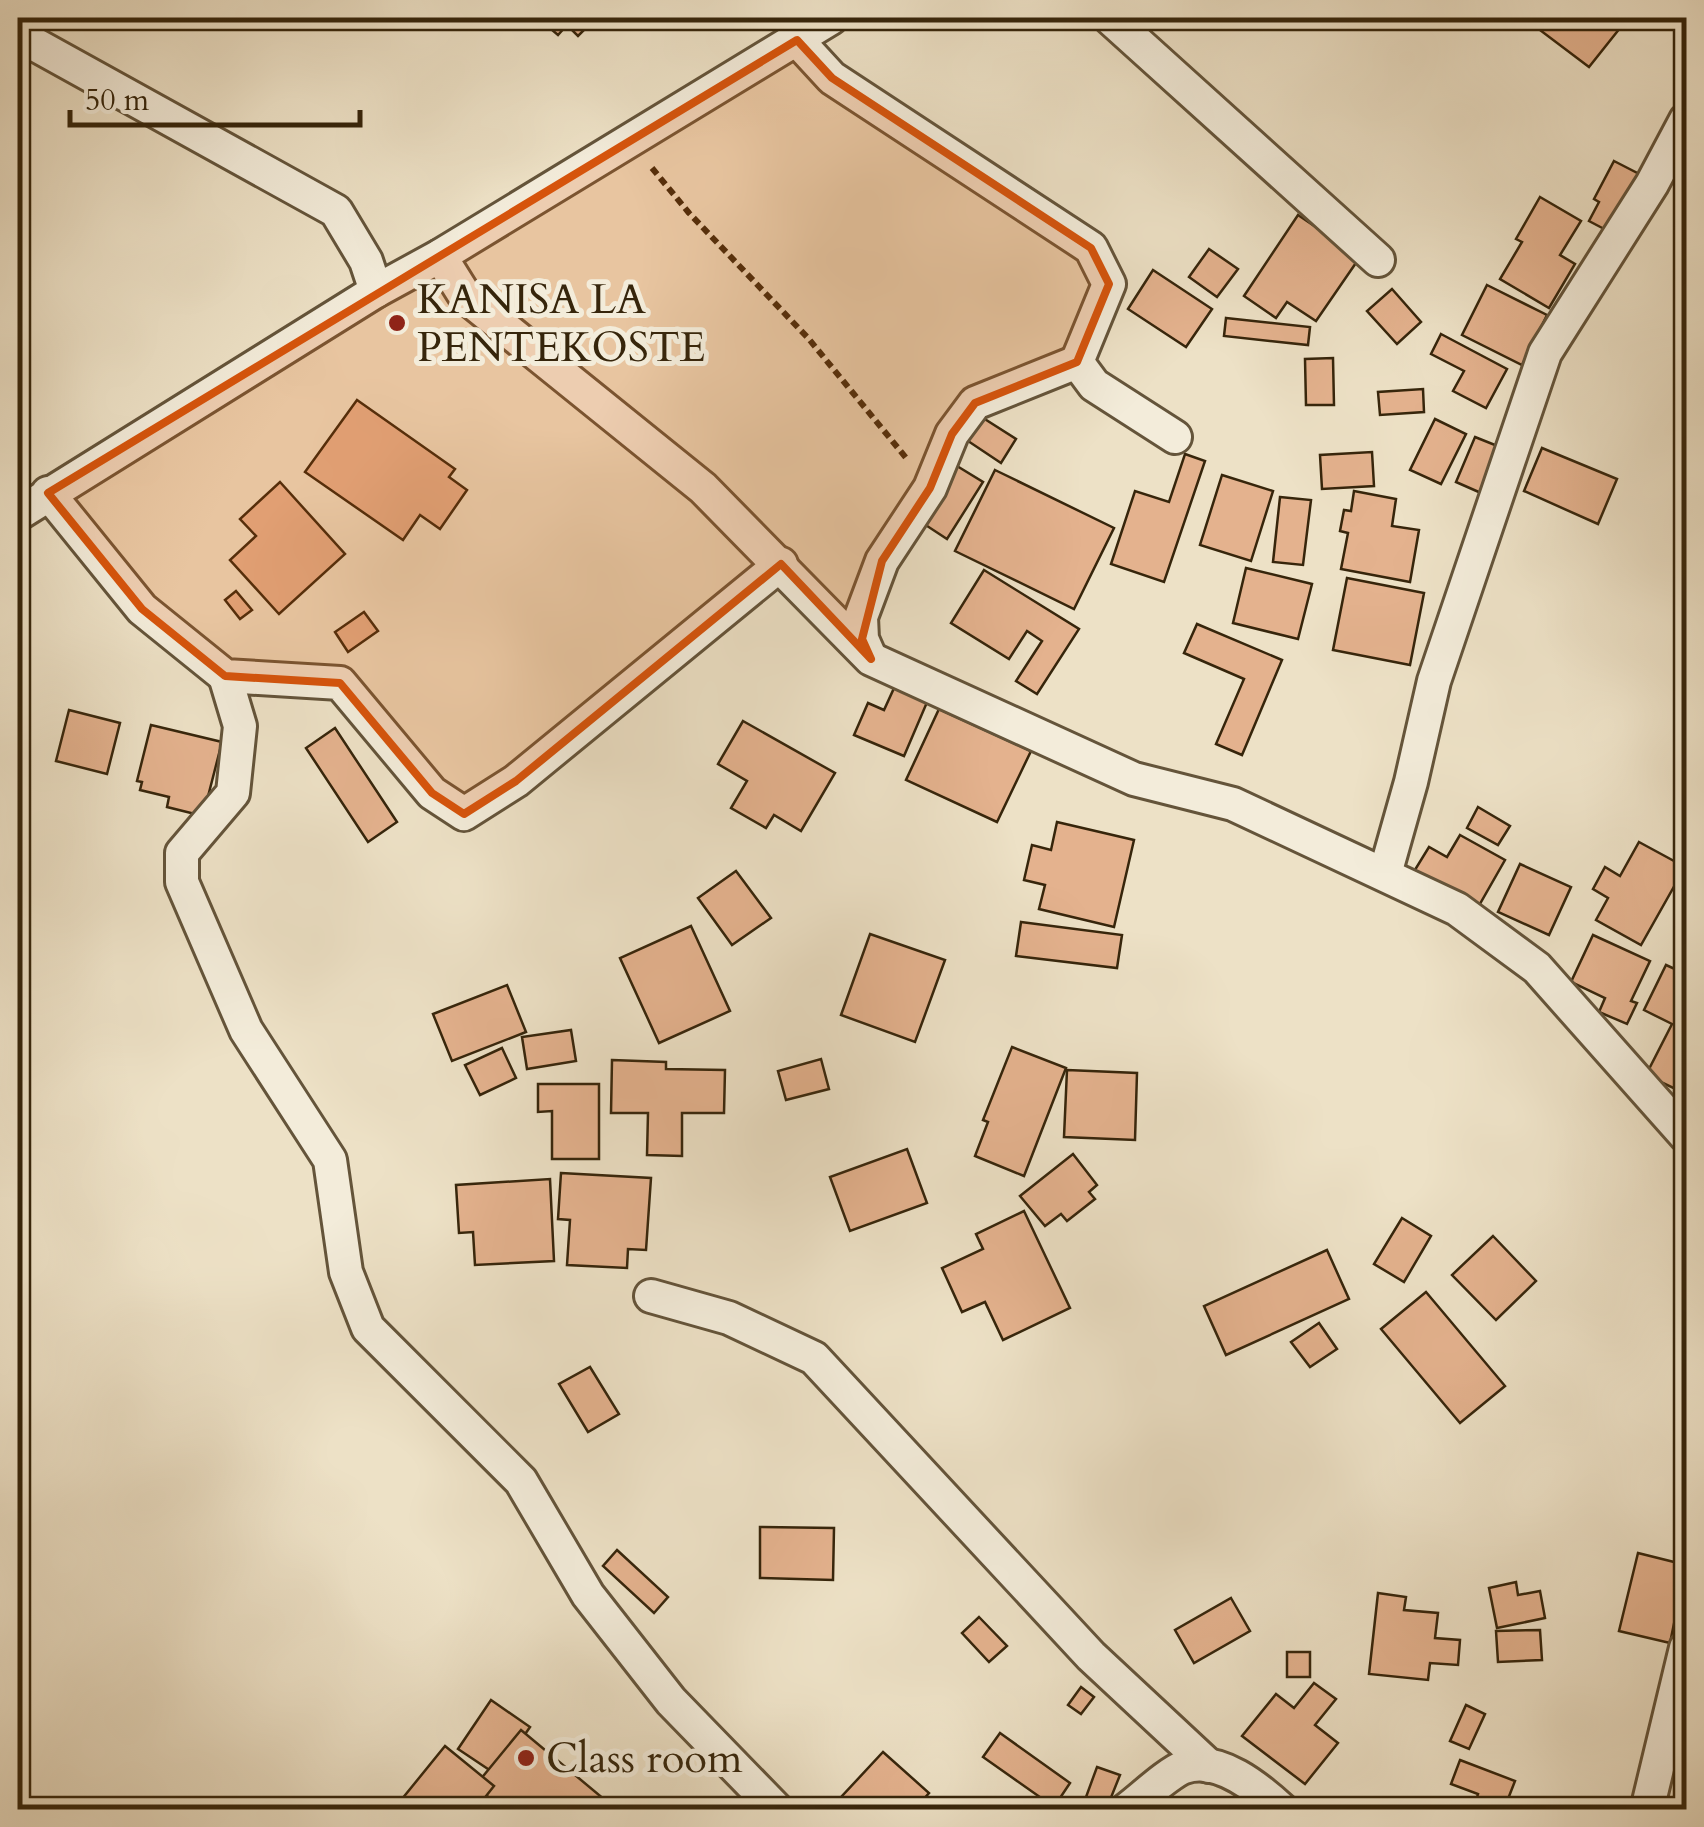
<svg xmlns="http://www.w3.org/2000/svg" width="1704" height="1827" viewBox="0 0 1704 1827" font-family="Cardo,serif">
<style>
.building{fill:#e4b28e;stroke:#36250b;stroke-width:2.5}
.lines{fill:none;stroke-linecap:round;stroke-linejoin:round}
.street-casing{stroke:#64543a;stroke-width:38}
.path{stroke:#36250b;stroke-width:6;stroke-dasharray:8 5;stroke-linecap:butt}
.street{stroke:#f3ecda;stroke-width:32}
.marked{fill:#d6540c;fill-opacity:0.2;stroke:#d6540c;stroke-width:8;stroke-linejoin:round}
.poi-dot{fill:#8f2418;stroke:#f3ecda;stroke-width:4}
.labels{text-anchor:middle;dominant-baseline:central;stroke-width:10;stroke-linejoin:round;paint-order:stroke}
.poi-label{font-size:42px;fill:#36250b;stroke:#f3ecda;text-anchor:start}
</style>
<rect width="100%" height="100%" fill="#ede1c6"/>
<filter id="stains"><feTurbulence type="fractalNoise" baseFrequency=".002" numOctaves="4"/><feColorMatrix values="0 0 0 0 .2 0 0 0 0 .09 0 0 0 0 .02 0 0 0 .5 -.17"/></filter>
<radialGradient id="worn" r=".72"><stop offset=".6" stop-color="#630" stop-opacity="0"/><stop offset="1" stop-color="#630" stop-opacity=".3"/></radialGradient>
<g class="building">
<polygon points="538,18 596,18 578,36 567,25 558,35"/>
<polygon points="1524,18 1628,18 1589,67"/>
<polygon points="1614,161 1645,177 1608,231 1589,221 1599,202 1594,199"/>
<polygon points="1540,197 1581,221 1560,255 1575,264 1549,308 1500,279 1522,242 1516,239"/>
<polygon points="1298,215 1360,257 1316,321 1287,302 1276,318 1244,296"/>
<polygon points="1209,249 1238,269 1217,297 1189,277"/>
<polygon points="1153,270 1212,309 1186,347 1128,309"/>
<polygon points="1487,285 1547,315 1522,365 1462,335"/>
<polygon points="1392,289 1421,322 1397,344 1367,311"/>
<polygon points="1226,318 1310,327 1308,345 1224,336"/>
<polygon points="1441,334 1507,369 1486,408 1453,391 1464,371 1431,354"/>
<polygon points="1333,358 1334,405 1306,405 1305,359"/>
<polygon points="1423,389 1424,412 1380,415 1378,392"/>
<polygon points="357,400 455,469 449,477 467,490 440,529 420,515 403,540 305,472"/>
<polygon points="980,416 1016,439 1001,463 965,439"/>
<polygon points="1435,419 1466,434 1441,484 1410,470"/>
<polygon points="1475,437 1500,447 1481,493 1456,482"/>
<polygon points="1542,448 1617,479 1598,524 1524,491"/>
<polygon points="1372,452 1374,486 1322,489 1320,455"/>
<polygon points="1185,454 1205,461 1164,582 1111,564 1135,491 1169,502"/>
<polygon points="957,466 983,482 947,539 921,522"/>
<polygon points="995,470 1114,528 1074,609 955,551"/>
<polygon points="1222,475 1273,491 1251,561 1200,545"/>
<polygon points="280,482 345,554 279,614 230,560 256,536 240,519"/>
<polygon points="1354,491 1396,499 1392,526 1419,530 1410,582 1341,569 1348,533 1340,531 1344,510 1351,511"/>
<polygon points="1280,497 1311,500 1303,565 1273,562"/>
<polygon points="1246,568 1312,584 1298,639 1233,623"/>
<polygon points="984,570 1079,629 1037,694 1016,681 1042,641 1027,631 1009,659 951,623"/>
<polygon points="1347,578 1424,593 1410,665 1333,650"/>
<polygon points="236,591 252,610 240,619 225,600"/>
<polygon points="364,612 378,631 348,652 335,632"/>
<polygon points="1197,624 1282,660 1242,755 1216,744 1244,679 1184,653"/>
<polygon points="895,686 928,700 904,756 854,735 868,703 884,710"/>
<polygon points="939,709 1031,751 997,822 906,780"/>
<polygon points="69,710 120,723 107,774 56,761"/>
<polygon points="743,721 835,773 801,831 774,815 766,828 731,808 747,781 718,764"/>
<polygon points="151,725 222,742 203,816 167,807 169,797 140,790 142,782 137,781"/>
<polygon points="335,728 397,822 368,842 306,748"/>
<polygon points="1478,807 1510,826 1498,845 1467,828"/>
<polygon points="1057,822 1134,840 1114,927 1039,909 1045,885 1024,880 1032,845 1051,850"/>
<polygon points="1460,835 1505,860 1477,909 1413,873 1429,847 1447,857"/>
<polygon points="1639,842 1685,867 1641,945 1596,920 1608,898 1593,889 1605,867 1620,876"/>
<polygon points="1520,864 1571,887 1549,935 1498,912"/>
<polygon points="736,871 771,918 732,945 698,898"/>
<polygon points="1021,922 1122,935 1117,968 1016,956"/>
<polygon points="691,926 730,1011 659,1043 620,958"/>
<polygon points="870,934 945,960 915,1042 841,1015"/>
<polygon points="1593,935 1650,961 1631,1001 1637,1003 1627,1024 1599,1012 1605,998 1571,982"/>
<polygon points="1666,965 1686,974 1686,1094 1646,1075 1672,1024 1644,1010"/>
<polygon points="507,985 526,1032 452,1061 433,1014"/>
<polygon points="571,1030 576,1061 527,1069 522,1037"/>
<polygon points="1012,1047 1066,1068 1024,1176 975,1156 988,1122 983,1120"/>
<polygon points="502,1048 516,1078 480,1095 465,1065"/>
<polygon points="821,1059 829,1089 786,1100 778,1071"/>
<polygon points="612,1060 666,1062 666,1069 725,1070 724,1113 682,1113 682,1156 647,1155 648,1113 611,1113"/>
<polygon points="1067,1070 1137,1073 1135,1140 1064,1137"/>
<polygon points="538,1084 599,1084 599,1159 552,1159 552,1111 538,1112"/>
<polygon points="907,1149 927,1203 850,1231 830,1177"/>
<polygon points="1073,1154 1097,1185 1089,1192 1095,1199 1067,1221 1061,1214 1045,1226 1020,1196"/>
<polygon points="561,1173 651,1178 646,1250 628,1249 627,1268 567,1265 570,1220 558,1219"/>
<polygon points="550,1179 554,1261 475,1265 473,1232 459,1233 456,1185"/>
<polygon points="1024,1211 1070,1308 1003,1340 985,1302 962,1312 942,1268 983,1249 976,1234"/>
<polygon points="1402,1218 1431,1236 1404,1282 1374,1264"/>
<polygon points="1493,1236 1536,1281 1496,1320 1452,1275"/>
<polygon points="1327,1250 1349,1299 1226,1355 1204,1306"/>
<polygon points="1426,1292 1505,1386 1460,1423 1381,1329"/>
<polygon points="1319,1323 1337,1349 1310,1367 1291,1342"/>
<polygon points="590,1367 619,1414 588,1432 559,1384"/>
<polygon points="760,1527 834,1528 833,1580 760,1578"/>
<polygon points="617,1550 668,1597 654,1613 603,1566"/>
<polygon points="1638,1553 1686,1565 1670,1643 1619,1631"/>
<polygon points="1516,1582 1518,1595 1540,1591 1545,1618 1497,1628 1489,1588"/>
<polygon points="1378,1593 1406,1597 1404,1610 1438,1613 1435,1638 1460,1640 1458,1665 1430,1663 1428,1680 1369,1674"/>
<polygon points="1231,1598 1250,1631 1194,1663 1175,1630"/>
<polygon points="979,1617 1007,1646 989,1662 962,1633"/>
<polygon points="1540,1630 1542,1660 1498,1662 1496,1631"/>
<rect x="1287" y="1652" width="23" height="25"/>
<polygon points="1314,1683 1336,1699 1315,1725 1338,1743 1305,1784 1242,1736 1276,1694 1294,1708"/>
<polygon points="1081,1687 1094,1697 1081,1714 1068,1705"/>
<polygon points="491,1700 530,1727 497,1775 458,1749"/>
<polygon points="1466,1705 1485,1714 1469,1749 1450,1741"/>
<polygon points="521,1730 617,1810 504,1810 475,1786"/>
<polygon points="1000,1733 1070,1783 1054,1807 983,1757"/>
<polygon points="445,1746 494,1786 475,1810 393,1810"/>
<polygon points="883,1752 929,1793 914,1810 829,1810"/>
<polygon points="1460,1760 1515,1781 1508,1799 1518,1802 1515,1810 1473,1810 1478,1794 1451,1784"/>
<polygon points="1097,1767 1120,1775 1106,1810 1087,1810 1082,1808"/>
</g>
<g class="lines">
<g class="street-casing">
<g id="street">
<polyline points="1110,18 1378,260"/>
<polyline points="18,35 336,211 366,261 376,291"/>
<polyline points="797,40 832,78 1091,248 1109,284 1077,362 1094,385 1175,437"/>
<polyline points="440,256 465,296 703,488 871,659 1134,779 1233,804 1457,909 1537,968 1686,1136"/>
<polyline points="48,493 142,609 225,676 340,683 432,793 464,814 516,781 781,564"/>
<polyline points="18,514 376,291 440,256 831,18"/>
<polyline points="869,655 862,639 861,617 882,561 930,488 952,434 975,403 1077,362"/>
<polyline points="225,676 240,726 233,793 182,853 182,882 246,1030 330,1160 346,1272 368,1328 521,1481 588,1595 671,1701 777,1810"/>
<polyline points="1385,874 1411,782 1434,681 1545,353 1652,184 1686,120"/>
<polyline points="651,1296 729,1318 814,1358 1091,1656 1209,1766"/>
<path d="M1126,1810C1141,1799 1168,1773 1184,1767C1219,1755 1259,1789 1282,1810"/>
<polyline points="1647,1810 1686,1648"/>
</g>
</g>
<polyline class="path" points="652,168 689,213 808,338 907,459"/>
<use href="#street" class="street"/>
</g>
<path class="marked" d="M797,40L832,78L1091,248L1109,284L1077,362L975,403L952,434L930,488L882,561L862,639L871,659L781,564L516,781L464,814L432,793L340,683L225,676L142,609L48,493Z"/>
<g class="poi-dot">
<circle cx="397" cy="323" r="10"/>
<circle cx="526" cy="1758" r="10"/>
</g>
<g class="labels">
<g class="poi-label">
<text x="417" y="299">KANISA LA<tspan x="417" dy="48">PENTEKOSTE</tspan></text>
<text x="546" y="1758">Class room</text>
</g>
</g>
<rect width="1704" height="1827" fill="none" stroke="#ede1c6" stroke-width="60"/>
<rect x="20" y="20" width="1664" height="1787" fill="none" stroke="#36250b" stroke-width="5"/>
<rect x="30" y="30" width="1644" height="1767" fill="none" stroke="#36250b" stroke-width="2.5"/>
<path d="M70 110v15h290v-15" fill="none" stroke="#36250b" stroke-width="5"/>
<text x="85" y="110" font-size="30" fill="#36250b" stroke="#f3ecda" stroke-width="8" paint-order="stroke">50 m</text>
<rect width="100%" height="100%" filter="url(#stains)"/>
<rect width="100%" height="100%" fill="url(#worn)"/>
</svg>
